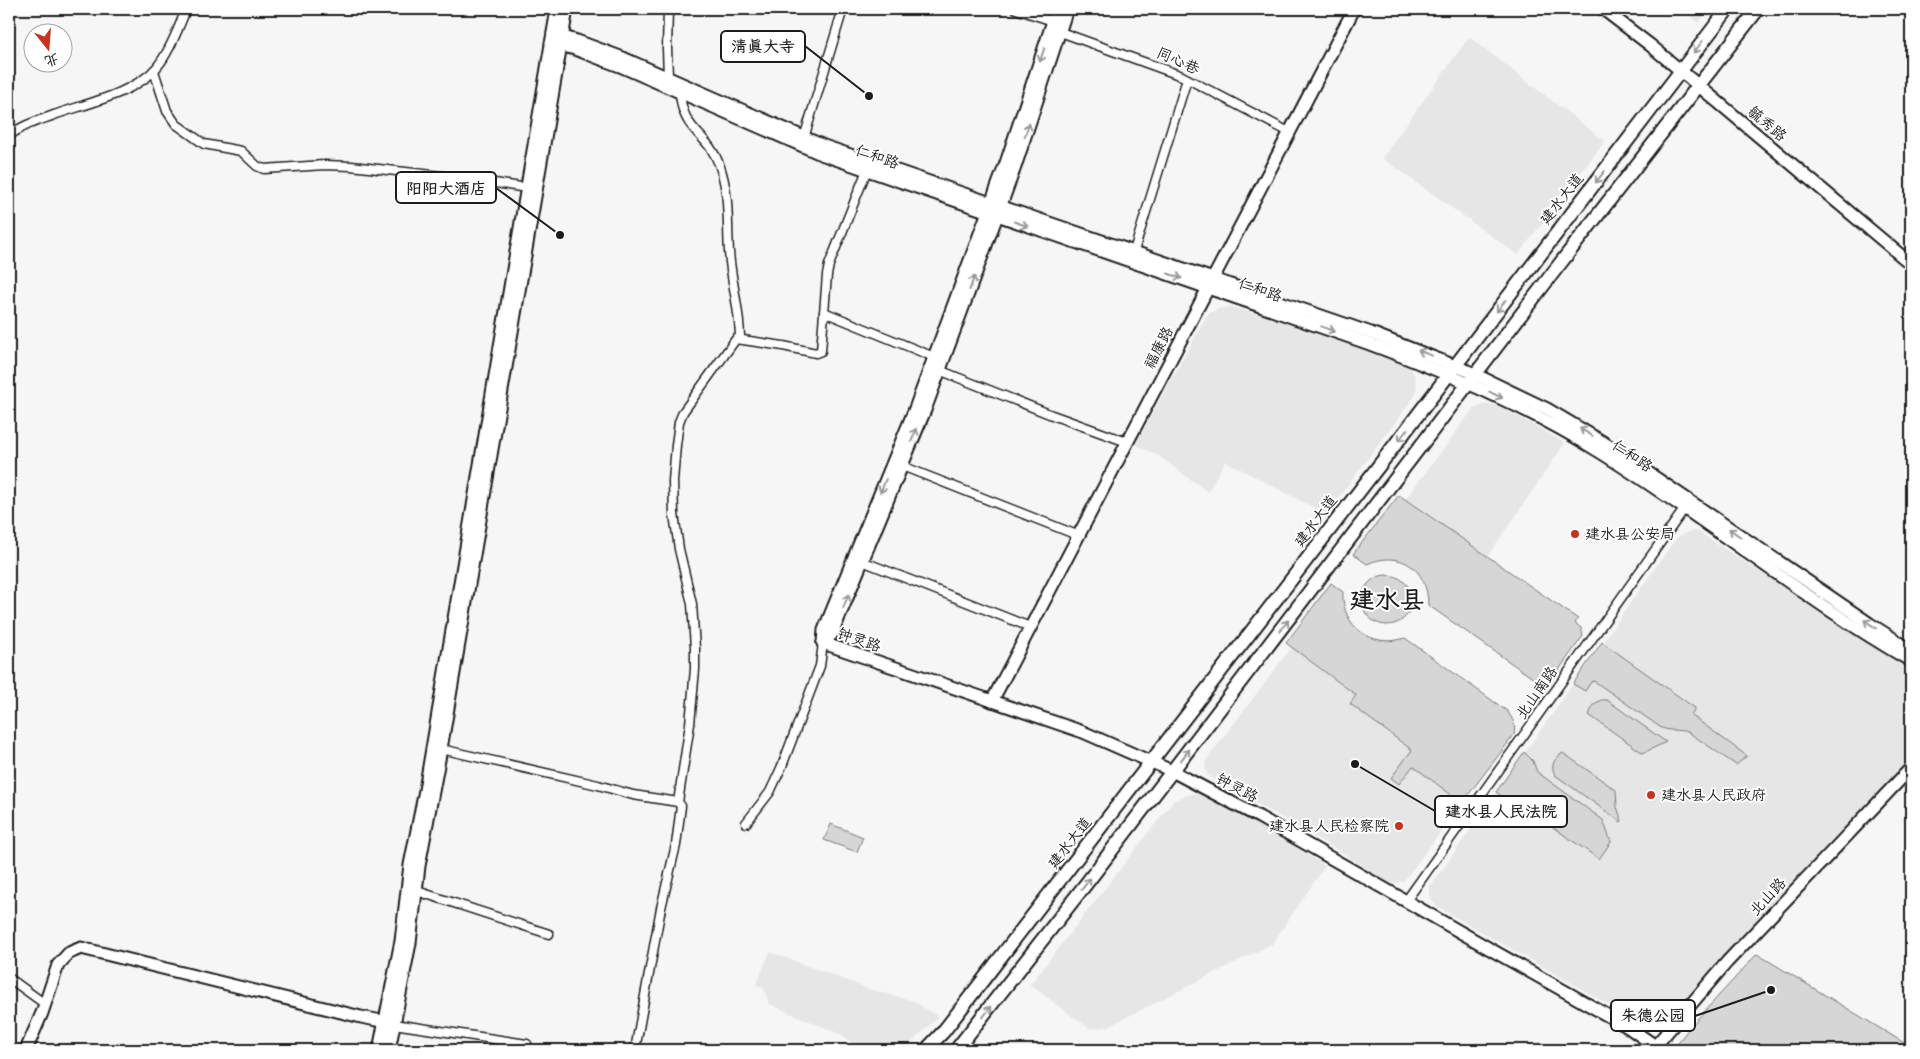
<svg xmlns="http://www.w3.org/2000/svg" width="1920" height="1059" viewBox="0 0 1920 1059" font-family="'Architects Daughter','LXGW WenKai TC',sans-serif">
<style>
.built{fill:#e6e6e6}
.green{fill:#d6d6d6;stroke:#797979}
.lines{fill:none;stroke-linecap:round;stroke-linejoin:round}
.street-casing{stroke:#1c1c1c;stroke-width:11}
.secondary-casing{stroke:#1c1c1c;stroke-width:15}
.primary-casing{stroke:#1c1c1c;stroke-width:16}
.street{stroke:#fff;stroke-width:8}
.secondary{stroke:#fff;stroke-width:11}
.primary{stroke:#fff;stroke-width:12}
.oneway{stroke:#999}
.poi-dot{fill:#c8321e;stroke:#fff;stroke-width:2}
.labels{text-anchor:middle;dominant-baseline:central;stroke-width:4;stroke-linejoin:round;paint-order:stroke}
.street-label{font-size:15px;fill:#1c1c1c;stroke:#fff}
.poi-label{font-size:15px;fill:#1c1c1c;stroke:#fff;text-anchor:start}
.town-label{font-size:25px;font-weight:bold;fill:#1c1c1c;stroke:#fff}
.leader{fill:none;stroke:#1c1c1c;stroke-width:2}
.callout-dot{fill:#1c1c1c;stroke:#fff;stroke-width:2}
.callout{fill:#fff;stroke:#1c1c1c;stroke-width:2}
.callout-label{font-size:16px;text-anchor:middle;font-weight:bold;fill:#1c1c1c}
</style>
<rect width="100%" height="100%" fill="#f6f6f6"/>
<filter id="ink" filterUnits="userSpaceOnUse"><feTurbulence type="fractalNoise" baseFrequency=".02" numOctaves="2"/><feDisplacementMap in="SourceGraphic" scale="10" xChannelSelector="R" yChannelSelector="G"/><feConvolveMatrix kernelMatrix="1 2 1 2 8 2 1 2 1" color-interpolation-filters="sRGB"/></filter>
<g filter="url(#ink)">
<g class="built">
<polygon points="1680,9 1709,9 1699,23"/>
<polygon points="1469,37 1605,141 1518,255 1382,158"/>
<polygon points="1232,307 1333,337 1409,366 1414,374 1417,387 1415,396 1326,514 1225,461 1208,492 1160,457 1135,444 1208,314 1221,308"/>
<polygon points="1487,404 1496,405 1539,428 1565,443 1488,556 1405,500 1473,409"/>
<polygon points="1691,531 1697,531 1911,670 1911,758 1833,839 1660,1027 1648,1027 1436,906 1430,896 1430,887 1677,537"/>
<polygon points="1292,647 1357,696 1351,704 1412,750 1392,779 1413,766 1462,803 1404,881 1396,883 1389,883 1336,849 1207,775 1205,767 1206,760"/>
<polygon points="1198,793 1210,796 1261,825 1325,866 1272,944 1107,1027 1090,1029 1030,985 1173,801 1186,795"/>
<polygon points="770,952 872,990 914,1001 938,1017 904,1050 861,1050 842,1035 769,1004 764,988 756,985"/>
</g>
<g class="green">
<path d="M1399,495L1578,619L1575,623L1581,628L1583,636L1553,678L1534,679L1428,605C1428,569 1401,549 1367,564L1353,554Z"/>
<circle cx="1387" cy="600" r="25"/>
<path d="M1331,583L1343,592C1341,626 1372,649 1405,638L1507,711C1513,719 1516,725 1514,735L1462,803L1413,766L1399,784L1391,778L1412,750L1350,704L1356,695L1286,643Z"/>
<path d="M1602,642L1695,708L1691,715L1747,756L1736,765L1688,732C1678,729 1669,732 1660,727L1594,681L1591,682L1585,691L1573,684Z"/>
<polygon points="1601,700 1607,700 1666,742 1643,753 1589,715 1593,705"/>
<polygon points="1524,752 1533,761 1537,772 1603,820 1611,842 1599,859 1535,815 1532,817 1496,792"/>
<path d="M1563,753L1616,790L1617,807L1622,821L1621,822L1555,775C1550,766 1554,758 1563,753Z"/>
<polygon points="831,824 863,837 857,852 824,840"/>
<polygon points="1757,954 1911,1047 1911,1050 1672,1050 1690,1027"/>
</g>
<g class="lines">
<g class="street-casing">
<g id="street">
<polyline points="668,9 667,48 668,77"/>
<polyline points="1016,9 1053,21"/>
<polyline points="1055,30 1182,76 1289,132"/>
<polyline points="154,71 167,111 176,124 204,144 241,151 257,166 264,169 324,165 351,166 469,179 527,188"/>
<path d="M680,92C682,132 707,132 719,164C730,193 727,222 729,252C731,281 740,310 740,339"/>
<path d="M9,136C22,125 38,121 54,115C85,104 136,93 157,67C168,54 180,25 186,9"/>
<polyline points="804,138 843,9"/>
<polyline points="1134,251 1187,79"/>
<polyline points="824,312 934,357"/>
<polyline points="939,370 1052,415 1127,442"/>
<polyline points="902,466 1077,535"/>
<polyline points="862,561 1030,627"/>
<polyline points="441,749 598,785 633,795 678,802"/>
<polyline points="746,823 770,792 782,766 820,666 823,643"/>
<polyline points="417,891 549,934"/>
<polyline points="1406,901 1687,505"/>
<polyline points="9,978 45,1004"/>
<polyline points="394,1024 527,1044"/>
<polyline points="635,1050 661,908 676,845 681,806 678,802 690,724 695,669 695,648 692,604 679,549 674,514 673,481 676,445 679,422 683,412 736,339 783,346 816,353 821,351 827,275 829,265 867,170"/>
</g>
</g>
<g class="secondary-casing">
<g id="secondary">
<polyline points="1603,9 1650,45 1911,264"/>
<polyline points="553,34 577,41 623,58 824,146 1371,333 1468,371 1547,409 1606,444 1870,624 1911,650"/>
<path d="M551,43L575,49L620,66L821,154L1367,343C1448,373 1526,406 1600,452C1706,518 1803,599 1911,661"/>
<polyline points="823,643 1083,732 1172,771 1259,817 1490,949 1628,1027 1661,1050"/>
<polyline points="823,643 832,634 925,410 1015,167 1067,9"/>
<polyline points="823,643 824,630 916,406 1006,163 1057,9"/>
<polyline points="992,701 1354,9"/>
<polyline points="26,1050 42,1013 58,965 69,953 81,948 361,1017 392,1023"/>
<polyline points="379,1050 401,941 410,865 425,790 557,9"/>
<polyline points="389,1050 410,943 419,866 441,749 567,9"/>
<polyline points="1652,1050 1727,962 1911,768"/>
</g>
</g>
<g class="primary-casing">
<g id="primary">
<polyline points="926,1050 943,1032 1381,463 1728,9"/>
<polyline points="956,1050 1089,880 1552,274 1758,9"/>
</g>
</g>
<use href="#street" class="street"/>
<use href="#secondary" class="secondary"/>
<use href="#primary" class="primary"/>
</g>
<defs><path id="oneway-shaft" d="M-6 0H5M1.5-3L5.5 0L1.5 3" fill="none" stroke-width="1.6" stroke-linecap="round" stroke-linejoin="round" transform="scale(1.25)"/></defs>
<g class="oneway">
<use href="#oneway-shaft" transform="translate(1698 47) rotate(127)"/>
<use href="#oneway-shaft" transform="translate(1042 55) rotate(108)"/>
<use href="#oneway-shaft" transform="translate(1027 130) rotate(-72)"/>
<use href="#oneway-shaft" transform="translate(1600 177) rotate(128)"/>
<use href="#oneway-shaft" transform="translate(1021 224) rotate(19)"/>
<use href="#oneway-shaft" transform="translate(1175 276) rotate(19)"/>
<use href="#oneway-shaft" transform="translate(972 283) rotate(-70)"/>
<use href="#oneway-shaft" transform="translate(1501 306) rotate(127)"/>
<use href="#oneway-shaft" transform="translate(1328 329) rotate(19)"/>
<use href="#oneway-shaft" transform="translate(1425 353) rotate(-159)"/>
<use href="#oneway-shaft" transform="translate(1496 395) rotate(26)"/>
<use href="#oneway-shaft" transform="translate(1586 432) rotate(-149)"/>
<use href="#oneway-shaft" transform="translate(914 435) rotate(-68)"/>
<use href="#oneway-shaft" transform="translate(1403 435) rotate(127)"/>
<use href="#oneway-shaft" transform="translate(883 486) rotate(112)"/>
<use href="#oneway-shaft" transform="translate(1735 533) rotate(-145)"/>
<use href="#oneway-shaft" transform="translate(846 601) rotate(-68)"/>
<use href="#oneway-shaft" transform="translate(1870 624) rotate(-147)"/>
<use href="#oneway-shaft" transform="translate(1284 626) rotate(-53)"/>
<use href="#oneway-shaft" transform="translate(1185 755) rotate(-52)"/>
<use href="#oneway-shaft" transform="translate(1086 884) rotate(-52)"/>
<use href="#oneway-shaft" transform="translate(987 1012) rotate(-53)"/>
</g>
</g>
<g class="poi-dot">
<circle cx="1575" cy="534" r="5"/>
<circle cx="1651" cy="795" r="5"/>
<circle cx="1399" cy="826" r="5"/>
</g>
<g class="labels">
<g class="street-label">
<text transform="translate(1178 61) rotate(24)">同心巷</text>
<text transform="translate(1767 124) rotate(40)">毓秀路</text>
<text transform="translate(877 157) rotate(19)">仁和路</text>
<text transform="translate(1562 199) rotate(-52)">建水大道</text>
<text transform="translate(1260 290) rotate(19)">仁和路</text>
<text transform="translate(1159 348) rotate(-63)">福康路</text>
<text transform="translate(1632 456) rotate(34)">仁和路</text>
<text transform="translate(1316 521) rotate(-53)">建水大道</text>
<text transform="translate(859 640) rotate(19)">钟灵路</text>
<text transform="translate(1537 693) rotate(-55)">北山南路</text>
<text transform="translate(1237 788) rotate(28)">钟灵路</text>
<text transform="translate(1070 843) rotate(-52)">建水大道</text>
<text transform="translate(1768 897) rotate(-47)">北山路</text>
</g>
<g class="poi-label">
<text x="1585" y="534">建水县公安局</text>
<text x="1661" y="795">建水县人民政府</text>
<text x="1389" y="826" text-anchor="end">建水县人民检察院</text>
</g>
<g class="town-label">
<text x="1387" y="600">建水县</text>
</g>
</g>
<path class="leader" d="M869 96L805 46M560 235L496 188M1355 764L1435 811M1771 990L1695 1016"/>
<g class="callout-dot">
<circle cx="869" cy="96" r="5"/>
<circle cx="560" cy="235" r="5"/>
<circle cx="1355" cy="764" r="5"/>
<circle cx="1771" cy="990" r="5"/>
</g>
<g class="callout">
<rect x="721" y="31" width="84" height="31" rx="5"/>
<rect x="396" y="172" width="100" height="31" rx="5"/>
<rect x="1435" y="796" width="132" height="31" rx="5"/>
<rect x="1611" y="1000" width="84" height="31" rx="5"/>
</g>
<g class="callout-label">
<text x="763" y="52">清真大寺</text>
<text x="446" y="194">阳阳大酒店</text>
<text x="1501" y="817">建水县人民法院</text>
<text x="1653" y="1021">朱德公园</text>
</g>
<rect width="1920" height="1059" fill="none" stroke="#fff" stroke-width="30"/>
<rect x="15" y="15" width="1890" height="1029" fill="none" stroke="#1c1c1c" stroke-width="2" filter="url(#ink)"/>
<g transform="translate(48 48) rotate(163)"><circle r="24" fill="#ffffff" stroke="#a4a4a4"/>
<path d="M0-4L9 19L0 12L-9 19Z" fill="#c8321e"/>
<text y="-8" font-size="14" font-weight="bold" text-anchor="middle" fill="#1c1c1c">北</text>
</g>
</svg>
